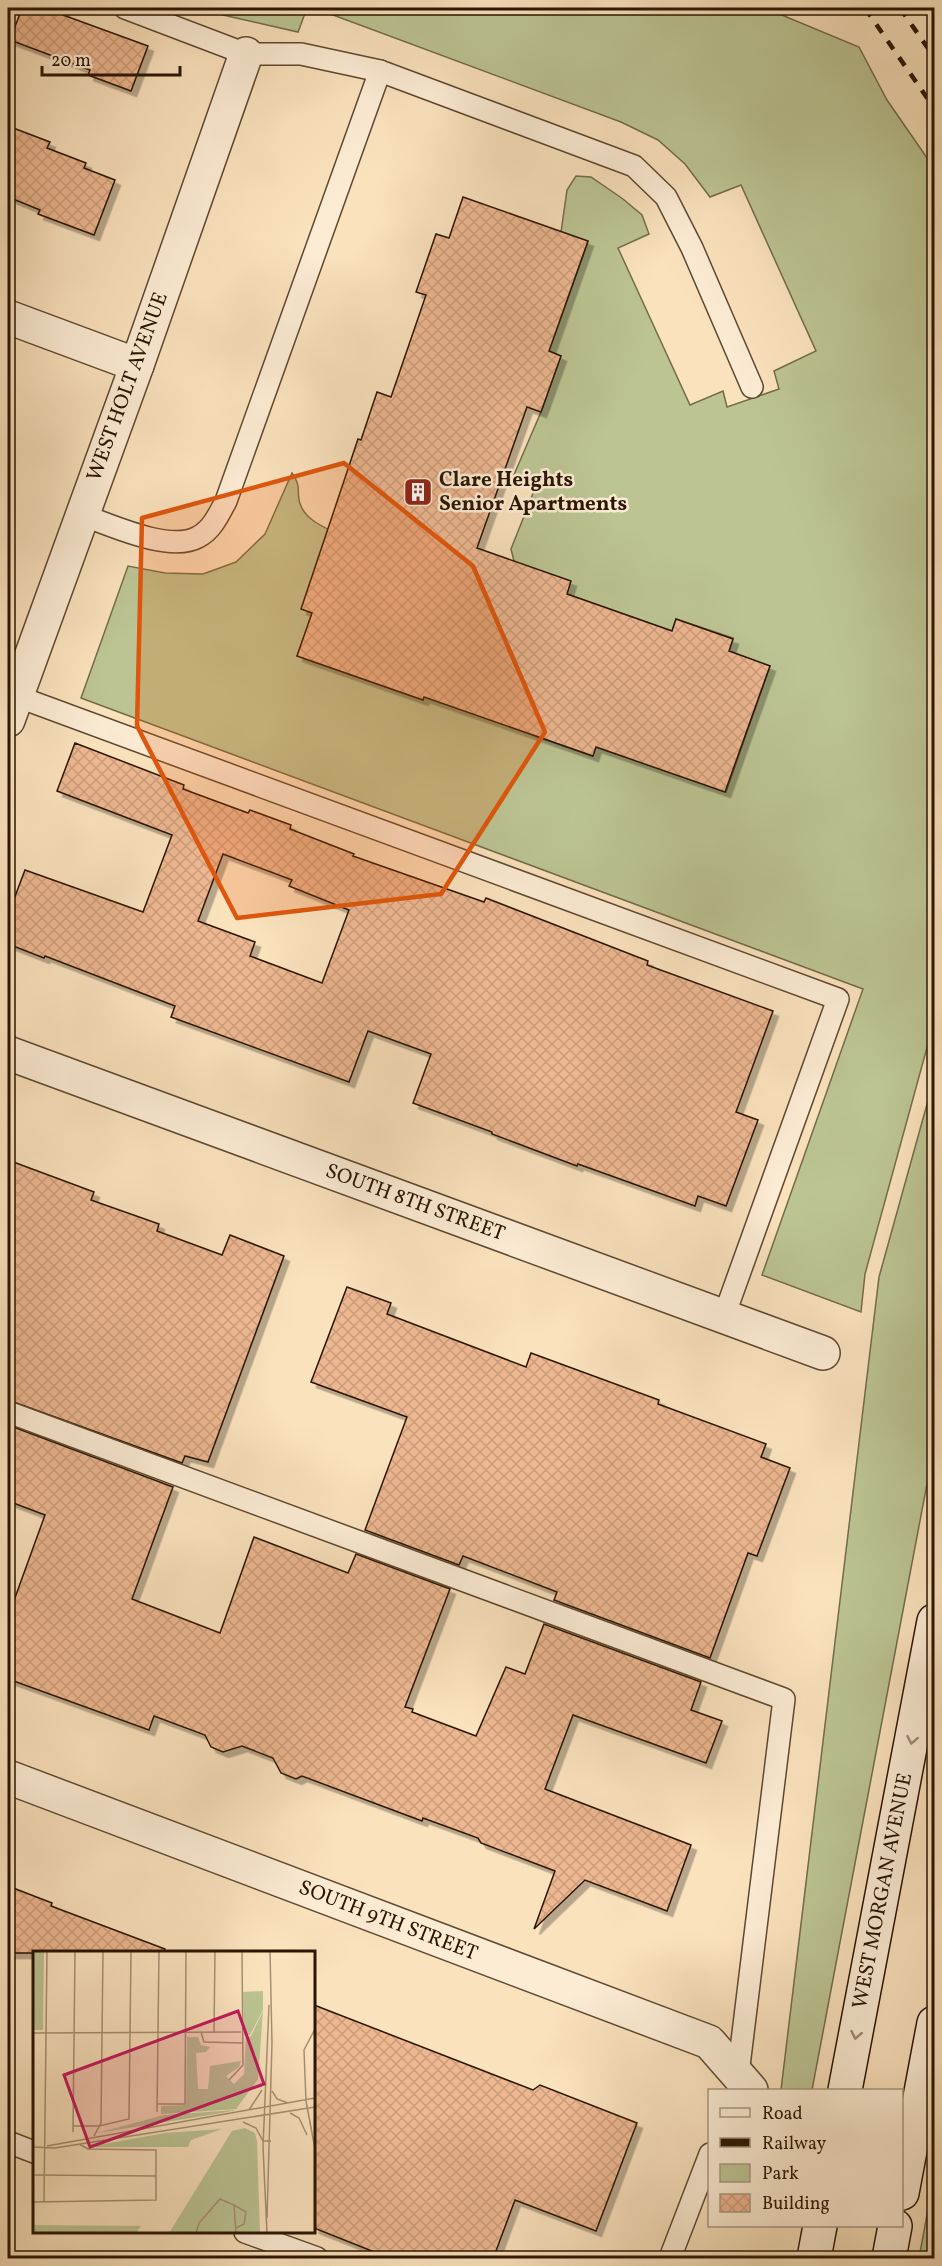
<svg xmlns="http://www.w3.org/2000/svg" width="942" height="2266" viewBox="0 0 942 2266" font-family="Vollkorn,serif">
<style>
.green{fill:#bcc493;stroke:#736c4a;stroke-width:1.5}
.building{fill:url(#building-cross-hatch);stroke:#2a1502;stroke-width:1.5;fill-rule:evenodd;filter:url(#shadow)}
.lines{fill:none;stroke-linecap:round;stroke-linejoin:round}
.lane-casing{stroke:#5e4831;stroke-width:24}
.street-casing{stroke:#5e4831;stroke-width:36}
.secondary-casing{stroke:#2a1502;stroke-width:36}
.lane{stroke:#fcecd4;stroke-width:21}
.street{stroke:#fcecd4;stroke-width:33}
.secondary{stroke:#fcecd4;stroke-width:33}
.rail{stroke:#2a1502;stroke-width:4.5;stroke-dasharray:10 10;stroke-linecap:butt}
.oneway{stroke:#9e8b76}
.marked{fill:#de560c;fill-opacity:0.2;stroke:#de560c;stroke-width:4.5;stroke-linejoin:round}
.labels{text-anchor:middle;dominant-baseline:central;stroke-width:5;stroke-linejoin:round;paint-order:stroke}
.street-label{font-size:21px;fill:#2a1502;stroke:#fcecd4}
.poi-label{font-size:21px;font-weight:bold;fill:#2a1502;stroke:#fcecd4;text-anchor:start}
.inset-road{fill:none;stroke:#a79072;stroke-width:1.5}
.view{fill:#c2185b;fill-opacity:0.15;stroke:#c2185b;stroke-width:3}
.inset-edge{fill:none;stroke:#2a1502;stroke-width:3}
</style>
<defs>
<pattern id="building-cross-hatch" width="8" height="8" patternUnits="userSpaceOnUse" patternTransform="scale(1.5)"><rect width="8" height="8" fill="#edb790"/><path d="M0 0l8 8M0 8l8-8" fill="none" stroke="#cb9c7b"/></pattern>
<filter id="shadow"><feDropShadow dx="5.5" dy="5.5" stdDeviation="0" flood-color="#0004"/></filter>
</defs>
<rect width="100%" height="100%" fill="#fae2bd"/>
<filter id="stains"><feTurbulence type="fractalNoise" baseFrequency=".00333" numOctaves="4"/><feColorMatrix values="0 0 0 0 .2 0 0 0 0 .09 0 0 0 0 .02 0 0 0 .5 -.17"/></filter>
<radialGradient id="worn" r=".72"><stop offset=".6" stop-color="#630" stop-opacity="0"/><stop offset="1" stop-color="#630" stop-opacity=".3"/></radialGradient>
<g class="green">
<polygon points="192,8 307,8 298,32"/>
<path d="M326,8H757L777,13L859,47L887,100L934,168V1022L865,1274L861,1312L762,1275L863,989L81,698L128,566L165,573L203,574L236,562L265,534L292,473C303,488 295,493 301,506C307,521 326,528 340,535L297,656L423,700L429,685L440,702L496,722L539,725L535,736L592,756L596,747L726,792L770,666L729,651L733,638L676,619L672,631L567,594L514,561L511,549L536,486L513,477L541,412L561,356L549,351L588,242L561,232L567,190L576,176L591,177L623,199L642,215L649,234L618,248L690,405L723,391L727,407L779,389L774,371L816,351L741,185L710,197L685,164L658,140L621,122L325,12Z"/>
<polygon points="934,1079 934,1447 812,2090 781,2090 879,1277"/>
<polygon points="934,2177 934,2258 919,2258"/>
</g>
<g class="building">
<polygon points="22,8 65,8 63,15 148,46 131,91 88,75 90,70 10,40"/>
<polygon points="8,126 50,142 47,148 86,163 84,168 115,180 94,235 38,214 40,210 8,197"/>
<polygon points="463,197 588,241 549,351 561,356 541,412 527,407 477,548 571,581 567,594 672,631 676,619 733,639 729,651 770,666 725,792 596,747 593,756 424,697 423,700 297,656 312,613 301,609 358,439 361,440 377,392 391,397 426,295 416,292 436,234 449,238"/>
<path d="M75,743L184,785L183,789L248,813L250,810L291,825L290,829L354,854L353,856L484,902L486,898L648,961L647,965L773,1011L736,1112L758,1120L726,1206L698,1196L695,1206L578,1164L577,1166L492,1134V1132L413,1103L431,1054L368,1031L349,1082L171,1017L175,1006L45,956L44,958L8,944V915L25,870L143,912L172,835L57,791ZM223,854L292,880L289,886L349,910L322,983L250,956L255,942L198,921Z"/>
<polygon points="8,1160 94,1192 91,1200 159,1224 157,1231 222,1255 230,1235 284,1256 208,1462 185,1456 182,1463 8,1400"/>
<polygon points="347,1287 391,1303 387,1314 526,1367 531,1353 659,1400 658,1404 766,1444 761,1457 790,1468 757,1556 748,1553 710,1658 554,1600 557,1592 463,1556 459,1565 365,1530 407,1417 311,1382"/>
<polygon points="8,1425 173,1487 132,1599 220,1633 254,1537 348,1573 356,1554 450,1589 405,1707 413,1709 412,1712 476,1736 506,1667 525,1674 544,1624 701,1682 691,1710 722,1721 706,1763 573,1715 545,1789 691,1845 667,1911 585,1880 534,1929 555,1871 481,1843 478,1838 423,1818 422,1821 302,1776 296,1779 281,1773 273,1758 242,1746 223,1752 211,1747 205,1735 154,1716 149,1730 8,1679 8,1617 45,1515 8,1501"/>
<polygon points="8,1886 52,1903 51,1906 165,1949 164,1953 8,1953"/>
<polygon points="314,2005 533,2090 540,2085 637,2123 596,2231 515,2200 493,2259 392,2259 314,2228"/>
</g>
<g class="lines">
<g class="lane-casing">
<g id="lane">
<polyline points="125,8 246,54 301,54 380,71 634,166 666,197 692,248 752,387"/>
<path d="M82,515C111,525 170,553 198,537C212,530 219,514 226,501L380,71"/>
<polyline points="8,693 838,999 724,1316"/>
<polyline points="8,1412 784,1699 737,2082"/>
<polyline points="8,2142 34,2152"/>
<polyline points="245,2232 317,2258"/>
<polyline points="670,2258 710,2154"/>
</g>
</g>
<g class="street-casing">
<g id="street">
<polyline points="8,317 137,365"/>
<polyline points="8,720 137,365 246,54"/>
<polyline points="8,1053 823,1353"/>
<polyline points="8,1777 709,2042 751,2090"/>
</g>
</g>
<g class="secondary-casing">
<g id="secondary">
<polyline points="845,2090 934,1621"/>
<polyline points="902,2193 934,2023"/>
<polyline points="814,2258 820,2226"/>
<polyline points="889,2258 895,2226"/>
</g>
</g>
<use href="#lane" class="lane"/>
<use href="#street" class="street"/>
<use href="#secondary" class="secondary"/>
<g class="rail">
<polyline points="865,8 934,108"/>
<polyline points="900,8 934,57"/>
</g>
</g>
<defs><path id="oneway-chevron" d="M-2-3.5L2.5 0L-2 3.5" fill="none" stroke-width="1.6" stroke-linecap="round" stroke-linejoin="round" transform="scale(1.5)"/></defs>
<g class="oneway">
<use href="#oneway-chevron" transform="translate(912 1740) rotate(101)"/>
<use href="#oneway-chevron" transform="translate(856 2035) rotate(101)"/>
</g>
<path class="marked" d="M344,463L473,566L545,732L441,894L237,918L137,726L142,518Z"/>
<defs>
<g id="building-square" transform="scale(1.5)"><rect x="-9" y="-9" width="18" height="18" rx="4" fill="#8f2418" stroke="#fcecd4"/><path d="M-4-6H4V6H1V3H-1V6H-4ZM-2.5-4.3h1.7v1.8h-1.7ZM.8-4.3h1.7v1.8H.8ZM-2.5-1h1.7V.8h-1.7ZM.8-1h1.7V.8H.8Z" fill="#fff"/></g>
</defs>
<g fill-rule="evenodd">
<use href="#building-square" x="418" y="492"/>
</g>
<g class="labels">
<g class="street-label">
<text transform="translate(128 387) rotate(-70)">WEST HOLT AVENUE</text>
<text transform="translate(415 1203) rotate(20)">SOUTH 8TH STREET</text>
<text transform="translate(883 1891) rotate(-79)">WEST MORGAN AVENUE</text>
<text transform="translate(388 1921) rotate(21)">SOUTH 9TH STREET</text>
</g>
<g class="poi-label">
<text x="439" y="480">Clare Heights<tspan x="439" dy="24">Senior Apartments</tspan></text>
</g>
</g>
<g transform="translate(33 1951)">
<rect width="282" height="282" fill="#fae2bd"/>
<path d="M230,40V59L217,84H211L210,41ZM230,60L225,128L203,158L128,163V155L153,154L154,86H165L168,94L177,96L173,101L163,102L165,138H175L177,115L208,110L206,116L193,125L201,133L211,123L213,86L218,85ZM203,159L189,162L64,182L131,164ZM189,178L158,189L155,196H55L132,182Z" fill="#bcc493"/>
<path d="M0,0H11L10,79H0Z" fill="#bcc493"/>
<path d="M212,177L222,182L224,191L227,282H136L199,180ZM0,274L108,275L103,282H0Z" fill="#bcc493"/>
<path class="inset-road" d="M168,81L171,91L210,92M181,81L182,0M0,82L208,81M196,129L210,114L209,0M239,140L244,148L255,152M273,150L271,99L282,78M273,150L282,198M124,153H152L153,0M216,159L229,139M124,161L126,0M257,162L266,167L274,184M210,171L223,177L230,190H238M40,175H66L96,168L98,0M40,181L42,0M61,185L68,172L70,0M14,195L282,147M0,196L22,197L282,156M0,224L123,225M0,251L123,249V199L55,198L46,193M11,251L14,0M201,254L213,261L211,273L203,277M234,267L239,92L237,0M163,282L166,272L187,248L201,254L203,282M234,282L230,196L236,54"/>
<path class="view" d="M205,60L231,133L57,196L31,124Z"/>
<rect width="282" height="282" class="inset-edge"/>
</g>
<rect width="942" height="2266" fill="none" stroke="#fae2bd" stroke-width="30"/>
<rect x="9" y="9" width="924" height="2248" fill="none" stroke="#2a1502" stroke-width="3"/>
<rect x="15" y="15" width="912" height="2236" fill="none" stroke="#2a1502" stroke-width="1.5"/>
<rect x="708" y="2089" width="195" height="138" fill="#fcecd4" stroke="#a89680" stroke-width="1.5"/>
<rect x="720" y="2108" width="30" height="9" fill="#fcecd4" stroke="#a89680" stroke-width="1.5"/>
<text x="762" y="2119" font-size="18" fill="#2a1502">Road</text>
<rect x="720" y="2138" width="30" height="9" fill="#2a1502" stroke="#a89680" stroke-width="1.5"/>
<text x="762" y="2149" font-size="18" fill="#2a1502">Railway</text>
<rect x="720" y="2164" width="30" height="18" fill="#bcc493" stroke="#a89680" stroke-width="1.5"/>
<text x="762" y="2179" font-size="18" fill="#2a1502">Park</text>
<rect x="720" y="2194" width="30" height="18" fill="url(#building-cross-hatch)" stroke="#a89680" stroke-width="1.5"/>
<text x="762" y="2209" font-size="18" fill="#2a1502">Building</text>
<path d="M42 66v9h138v-9" fill="none" stroke="#2a1502" stroke-width="3"/>
<text x="51" y="66" font-size="18" fill="#2a1502" stroke="#fcecd4" stroke-width="4.5" paint-order="stroke">20 m</text>
<rect width="100%" height="100%" filter="url(#stains)"/>
<rect width="100%" height="100%" fill="url(#worn)"/>
</svg>
